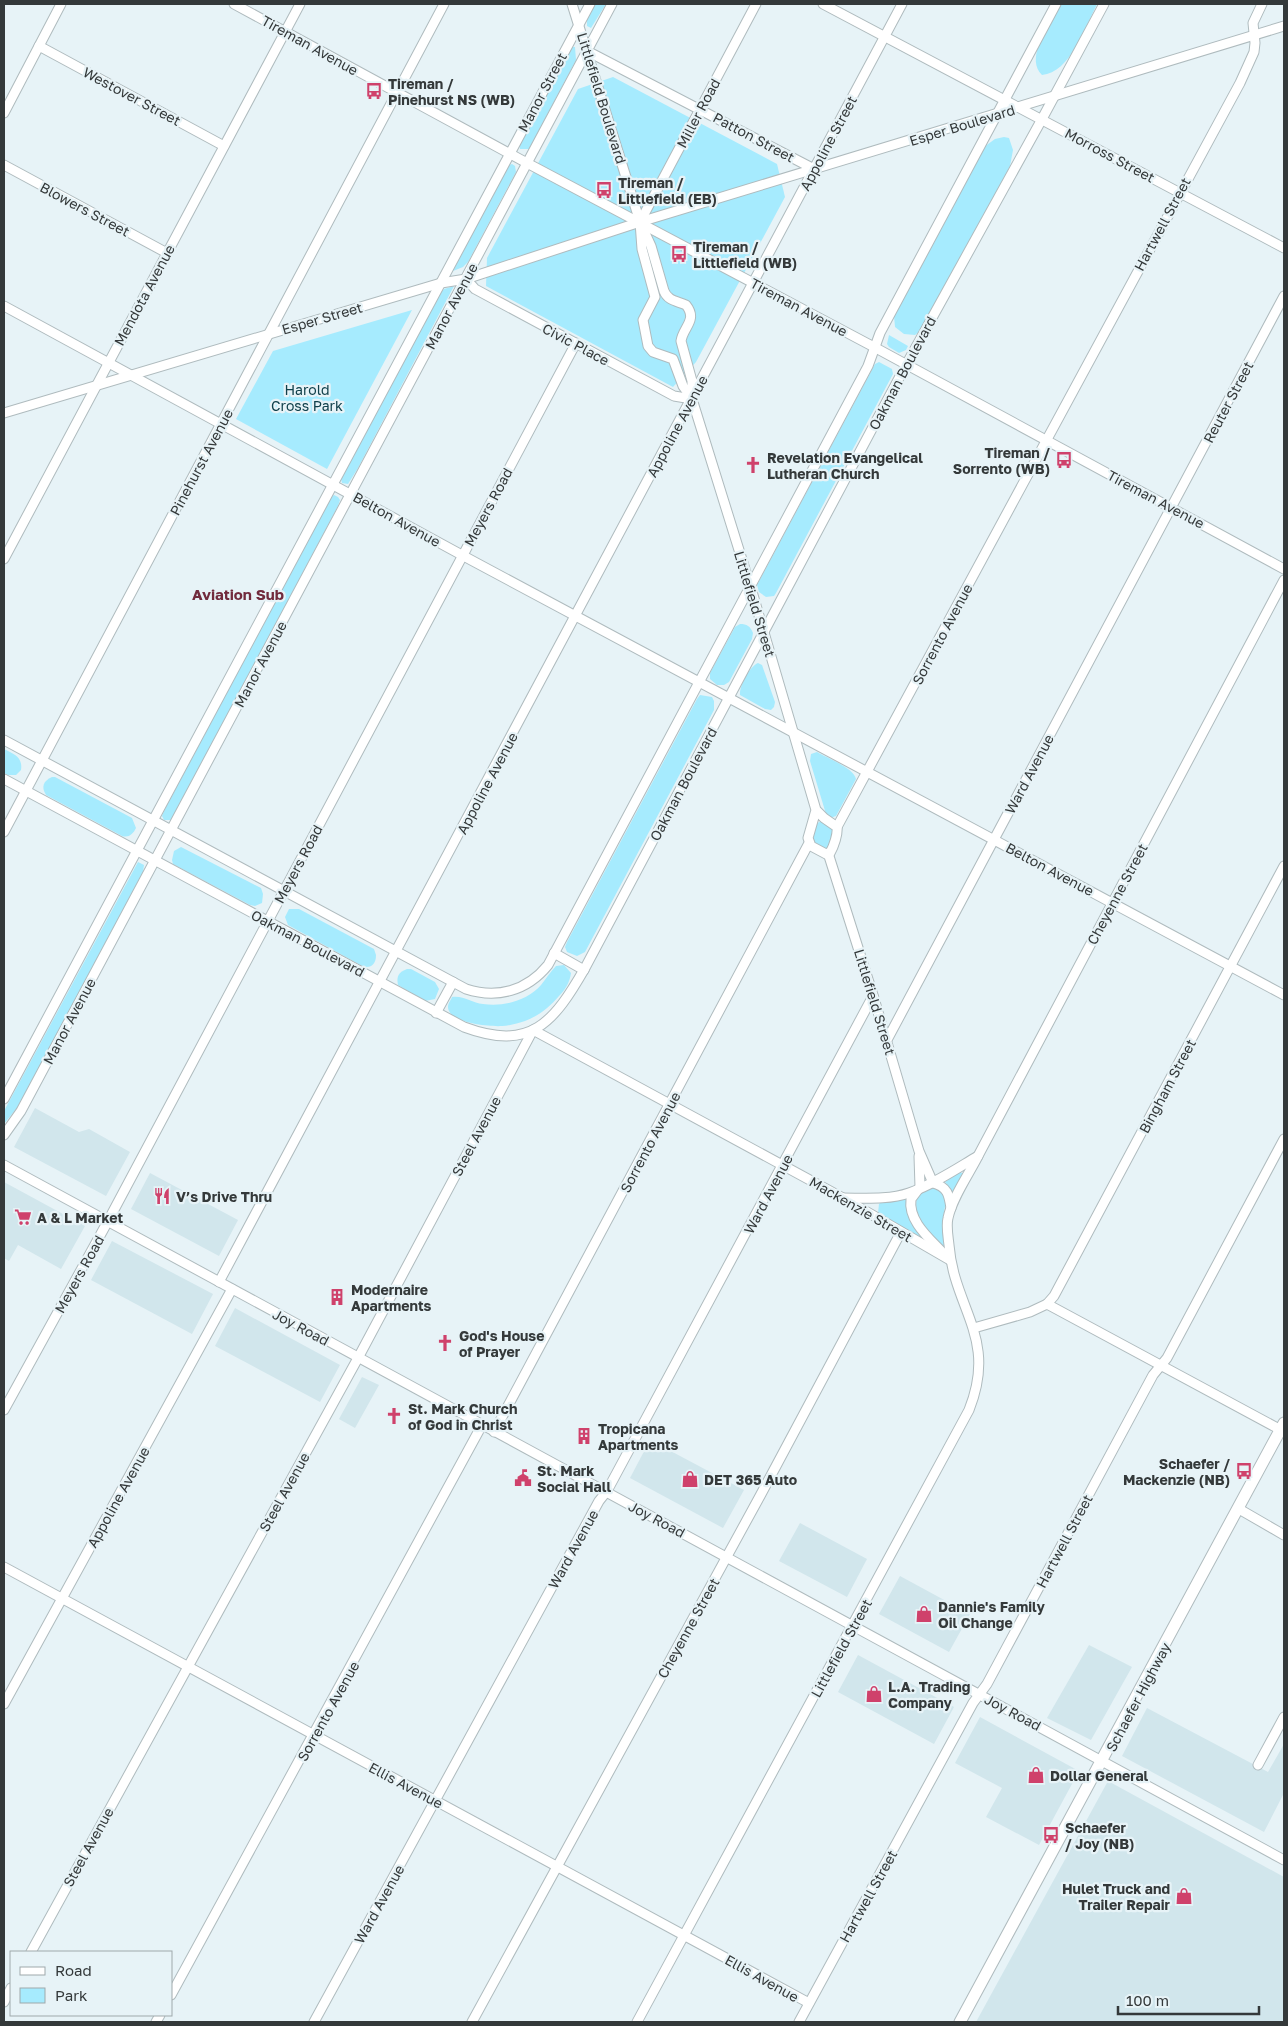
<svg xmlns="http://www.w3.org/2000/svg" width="1288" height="2026" viewBox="0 0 1288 2026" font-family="'Golos Text',sans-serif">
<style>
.built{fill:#d1e6ec}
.green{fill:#a6ebfe}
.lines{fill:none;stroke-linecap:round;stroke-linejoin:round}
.minor-casing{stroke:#afbbbe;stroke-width:11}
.major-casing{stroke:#afbbbe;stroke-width:13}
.minor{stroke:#fff;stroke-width:9}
.major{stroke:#fff;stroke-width:11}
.labels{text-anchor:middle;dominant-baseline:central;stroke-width:4.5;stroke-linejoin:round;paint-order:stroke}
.street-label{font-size:14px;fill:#34393a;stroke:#e7f3f7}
.poi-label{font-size:14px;font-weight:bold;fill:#34393a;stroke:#e7f3f7;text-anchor:start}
.park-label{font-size:14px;fill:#10404b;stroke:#e7f3f7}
.neighbourhood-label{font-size:15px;font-weight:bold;fill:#712b3d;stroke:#e7f3f7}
</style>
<rect width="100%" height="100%" fill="#e7f3f7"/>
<g class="built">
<polygon points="35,1108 79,1132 89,1129 130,1152 106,1196 14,1147"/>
<polygon points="150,1173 238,1220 219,1256 131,1209"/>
<polygon points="4,1182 85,1226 61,1269 18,1245 9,1261 4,1258"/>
<polygon points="112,1241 213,1294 192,1334 91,1280"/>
<polygon points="235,1308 340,1365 320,1402 215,1346"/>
<polygon points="362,1377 379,1385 355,1428 339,1419"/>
<polygon points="650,1440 744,1490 723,1528 630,1478"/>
<polygon points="800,1523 867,1559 847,1597 779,1561"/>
<polygon points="900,1576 970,1614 949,1652 879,1614"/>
<polygon points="1089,1645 1132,1667 1091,1740 1047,1718"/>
<polygon points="858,1655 954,1707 934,1744 838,1692"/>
<polygon points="1147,1708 1268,1772 1284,1744 1284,1793 1264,1832 1122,1756"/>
<polygon points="980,1717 1079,1771 1039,1845 986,1817 1002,1788 955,1763"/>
<polygon points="1108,1781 1284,1877 1284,2022 976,2022"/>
</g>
<g class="green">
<polygon points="594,4 606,4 591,28 587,26 587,18"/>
<path d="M1061,4H1097C1086,26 1070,73 1042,75C1034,67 1035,57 1038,47Z"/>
<polygon points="572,47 575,47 576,60 529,149 520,149 519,144"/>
<polygon points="613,77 777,164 785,197 696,362 673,387 486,286 487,258 578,89"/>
<polygon points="1004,137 1009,138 1013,150 1010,166 923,329 915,335 904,334 895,327 894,316 984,147 995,139"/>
<polygon points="512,164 515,166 516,172 468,262 463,267 453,271 507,166"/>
<polygon points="454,286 358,468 348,484 342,483 341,479 438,296 444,289"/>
<polygon points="412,310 327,469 236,419 273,351"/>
<polygon points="889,335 908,346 906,350 899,353 889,347 887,344"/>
<polygon points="879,362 892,369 893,374 776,593 774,596 766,597 759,592 757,585 875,364"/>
<polygon points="334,495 338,497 340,500 338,506 177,811 171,820 164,820 162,816 164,811 330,498"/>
<path d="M740,624C747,624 750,626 753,633L752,639L729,682L724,685H717L710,679V673L735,627Z"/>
<path d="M758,663L762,665L775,702L774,707L771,710L765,709L740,695C739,686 749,667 758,663Z"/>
<polygon points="700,695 712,697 714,701 714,710 585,952 577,956 567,952 565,947 567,942 697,699"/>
<path d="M4,749C14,754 23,757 21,770L16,775H8L4,773Z"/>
<path d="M817,752C827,758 854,768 856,779L836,816L830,818L826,814L810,761L811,754Z"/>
<path d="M52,777H55L132,818L136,828C133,834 129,838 122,836L46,795C41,787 43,781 52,777Z"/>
<path d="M821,821L832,826C834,833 832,846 826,850L815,844L813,839L816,824Z"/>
<polygon points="181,847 261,888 263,894 262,903 255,906 250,905 173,864 172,860 174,851"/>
<polygon points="138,862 144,865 143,872 20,1104 4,1124 4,1111"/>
<path d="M289,909H299L374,949L376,955C376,962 373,968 364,967L288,925L285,917Z"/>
<path d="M564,965L571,973C570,982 565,990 559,996C550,1007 538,1016 525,1021C518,1023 509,1026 502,1026C491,1027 448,1023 448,1007C448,1003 451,1000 452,997C463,995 472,1003 483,1004C503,1007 527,1001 541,985C546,979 550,972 556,966Z"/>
<path d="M407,969H411L435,982L439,989L435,999L425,1001L398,985C396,976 399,972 407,969Z"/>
<polygon points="960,1172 964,1174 955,1195 945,1182"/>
<path d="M934,1187L941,1190L946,1201L942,1223L945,1246H941C929,1232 910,1214 918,1195Z"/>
<polygon points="908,1198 928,1243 878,1213 879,1204 883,1201"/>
</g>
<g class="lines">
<g class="minor-casing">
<g id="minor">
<polyline points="234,4 527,163 874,347 1284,569"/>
<path d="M572,4L640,222L651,246L664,291C668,301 677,301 686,305C698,320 683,327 681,341L692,381V396"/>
<polyline points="823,4 1284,248"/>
<polyline points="39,46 224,146"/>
<polyline points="587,51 814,169"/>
<polyline points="4,113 61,4"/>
<polyline points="4,165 167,253"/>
<path d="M640,222L642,249L655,297L643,320L648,346L653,352L673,359L683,386L692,399L753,595L816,810L824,818L837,827C838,834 834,846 830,853L826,854L811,846L808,838L816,810"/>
<polyline points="640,222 756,4"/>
<polyline points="466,279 475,289 674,396 692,399"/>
<polyline points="4,306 471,560 1284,995"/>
<polyline points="4,413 441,283 466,279 640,222 1284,26"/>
<polyline points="4,559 300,4"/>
<path d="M4,740L466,989C497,999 527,991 548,965L868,366L880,333L1056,4"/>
<path d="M4,779L464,1027C531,1052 554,1022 585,968L906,365L1042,119L1104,4"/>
<polyline points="837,827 1240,83 1254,52 1255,43 1253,23 1262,4"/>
<polyline points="4,832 444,4"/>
<path d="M828,853L873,995L919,1151L933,1183C948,1187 949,1195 951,1208"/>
<polyline points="554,953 584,970"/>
<polyline points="436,1013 453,982"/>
<polyline points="887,1040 1284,296"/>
<polyline points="4,1099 590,4"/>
<polyline points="4,1135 21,1111 612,4"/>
<path d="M919,1156L920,1187L911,1199C908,1221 929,1238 943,1253"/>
<polyline points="4,1165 1284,1860"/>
<path d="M843,1198C864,1198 889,1200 909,1193C934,1184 956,1169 978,1156"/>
<polyline points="219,1282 902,4"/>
<polyline points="1047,1304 1054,1296 1284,866"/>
<polyline points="974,1328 1030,1312 1047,1304 1281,1430"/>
<polyline points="4,1410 108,1221 576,343"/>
<polyline points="494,1432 809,843"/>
<polyline points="1239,1509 1284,1535"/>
<polyline points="4,1567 809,2003"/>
<polyline points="4,1704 232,1289"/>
<polyline points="1258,1765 1284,1717"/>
<polyline points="31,1952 358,1358 533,1030 843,1198 950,1260"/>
<polyline points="171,1995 482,1425"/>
<polyline points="4,2002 11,1988"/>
<polyline points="156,2022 160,2015"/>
<polyline points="314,2022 599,1501 607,1491 873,996"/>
<polyline points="472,2022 760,1496 901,1232"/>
<path d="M637,2022L969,1410C998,1338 954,1309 949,1245C948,1236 946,1226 948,1218C952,1198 969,1174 978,1156L1284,580"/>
<polyline points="799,2022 973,1703 987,1684 1153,1375 1167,1358 1284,1139"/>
</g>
</g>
<g class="major-casing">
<polyline id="major" points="960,2022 1284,1423"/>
</g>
<use href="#minor" class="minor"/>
<use href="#major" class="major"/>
</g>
<defs>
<g id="bus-bare" transform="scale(1.35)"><path d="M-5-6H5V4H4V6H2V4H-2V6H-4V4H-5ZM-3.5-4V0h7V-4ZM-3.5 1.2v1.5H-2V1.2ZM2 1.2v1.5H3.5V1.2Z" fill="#cf416b" stroke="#e7f3f7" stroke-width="2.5" paint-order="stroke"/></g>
<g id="church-bare" transform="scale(1.35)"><path d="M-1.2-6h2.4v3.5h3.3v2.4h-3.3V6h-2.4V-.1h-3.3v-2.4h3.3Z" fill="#cf416b" stroke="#e7f3f7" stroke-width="2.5" paint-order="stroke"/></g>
<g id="restaurant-bare" transform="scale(1.35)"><path d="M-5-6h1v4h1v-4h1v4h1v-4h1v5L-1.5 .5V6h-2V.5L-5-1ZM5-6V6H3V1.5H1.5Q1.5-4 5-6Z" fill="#cf416b" stroke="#e7f3f7" stroke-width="2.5" paint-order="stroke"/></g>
<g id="supermarket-bare" transform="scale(1.35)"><path d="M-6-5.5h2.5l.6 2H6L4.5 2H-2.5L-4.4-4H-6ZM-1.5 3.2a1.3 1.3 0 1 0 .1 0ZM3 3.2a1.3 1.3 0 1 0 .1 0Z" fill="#cf416b" stroke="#e7f3f7" stroke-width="2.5" paint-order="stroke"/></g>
<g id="building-bare" transform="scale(1.35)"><path d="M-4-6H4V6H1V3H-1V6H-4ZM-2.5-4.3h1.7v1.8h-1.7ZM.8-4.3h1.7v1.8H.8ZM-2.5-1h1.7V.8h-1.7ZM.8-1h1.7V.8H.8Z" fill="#cf416b" stroke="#e7f3f7" stroke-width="2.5" paint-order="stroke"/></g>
<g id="civic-bare" transform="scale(1.35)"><path d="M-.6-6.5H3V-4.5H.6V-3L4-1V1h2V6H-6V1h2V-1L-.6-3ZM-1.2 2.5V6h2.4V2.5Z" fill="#cf416b" stroke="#e7f3f7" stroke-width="2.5" paint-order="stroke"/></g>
<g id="shop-bare" transform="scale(1.35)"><path d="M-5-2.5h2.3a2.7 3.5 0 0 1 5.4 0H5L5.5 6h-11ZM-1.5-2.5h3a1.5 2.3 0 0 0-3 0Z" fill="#cf416b" stroke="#e7f3f7" stroke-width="2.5" paint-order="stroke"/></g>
</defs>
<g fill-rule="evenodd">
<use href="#bus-bare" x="374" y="91"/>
<use href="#bus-bare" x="604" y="190"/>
<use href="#bus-bare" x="679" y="254"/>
<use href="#bus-bare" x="1064" y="460"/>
<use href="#church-bare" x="753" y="465"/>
<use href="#restaurant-bare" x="162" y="1196"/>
<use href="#supermarket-bare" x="23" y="1217"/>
<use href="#building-bare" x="337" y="1297"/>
<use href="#church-bare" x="445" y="1343"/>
<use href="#church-bare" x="394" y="1416"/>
<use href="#building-bare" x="584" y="1436"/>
<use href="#bus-bare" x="1244" y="1471"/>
<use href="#civic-bare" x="523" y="1478"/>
<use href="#shop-bare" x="690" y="1479"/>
<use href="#shop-bare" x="924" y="1614"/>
<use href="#shop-bare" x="874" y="1694"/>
<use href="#shop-bare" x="1036" y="1775"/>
<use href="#bus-bare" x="1051" y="1835"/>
<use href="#shop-bare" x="1184" y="1896"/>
</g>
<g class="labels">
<g class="street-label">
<text transform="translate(310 45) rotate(29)">Tireman Avenue</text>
<text transform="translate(542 92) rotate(-62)">Manor Street</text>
<text transform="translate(132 96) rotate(28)">Westover Street</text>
<text transform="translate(602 98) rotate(73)">Littlefield Boulevard</text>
<text transform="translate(698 113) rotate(-62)">Miller Road</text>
<text transform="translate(962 125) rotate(-17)">Esper Boulevard</text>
<text transform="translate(754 137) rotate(28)">Patton Street</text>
<text transform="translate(828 143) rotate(-62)">Appoline Street</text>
<text transform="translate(1110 155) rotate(28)">Morross Street</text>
<text transform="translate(85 209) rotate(28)">Blowers Street</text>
<text transform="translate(1162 224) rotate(-62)">Hartwell Street</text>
<text transform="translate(144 295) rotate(-62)">Mendota Avenue</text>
<text transform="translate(451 306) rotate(-62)">Manor Avenue</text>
<text transform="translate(799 307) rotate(28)">Tireman Avenue</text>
<text transform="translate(322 318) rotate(-16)">Esper Street</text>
<text transform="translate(576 344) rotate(28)">Civic Place</text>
<text transform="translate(902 373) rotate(-62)">Oakman Boulevard</text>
<text transform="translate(1228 402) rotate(-62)">Reuter Street</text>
<text transform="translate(677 426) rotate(-62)">Appoline Avenue</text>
<text transform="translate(201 462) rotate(-62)">Pinehurst Avenue</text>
<text transform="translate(1156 499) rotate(28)">Tireman Avenue</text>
<text transform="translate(488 507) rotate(-62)">Meyers Road</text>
<text transform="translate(397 519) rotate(29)">Belton Avenue</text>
<text transform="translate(755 604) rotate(73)">Littlefield Street</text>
<text transform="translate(942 634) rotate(-62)">Sorrento Avenue</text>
<text transform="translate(260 664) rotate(-62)">Manor Avenue</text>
<text transform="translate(1029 774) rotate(-62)">Ward Avenue</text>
<text transform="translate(487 783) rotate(-62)">Appoline Avenue</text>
<text transform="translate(683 784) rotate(-62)">Oakman Boulevard</text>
<text transform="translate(298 864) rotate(-62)">Meyers Road</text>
<text transform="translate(1050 869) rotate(28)">Belton Avenue</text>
<text transform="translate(1117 894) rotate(-62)">Cheyenne Street</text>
<text transform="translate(308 943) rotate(28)">Oakman Boulevard</text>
<text transform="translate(875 1002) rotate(73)">Littlefield Street</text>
<text transform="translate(69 1021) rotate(-62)">Manor Avenue</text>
<text transform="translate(1167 1086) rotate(-62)">Bingham Street</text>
<text transform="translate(476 1136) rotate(-62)">Steel Avenue</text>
<text transform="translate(650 1142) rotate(-62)">Sorrento Avenue</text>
<text transform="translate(768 1194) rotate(-62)">Ward Avenue</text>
<text transform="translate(861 1209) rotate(30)">Mackenzie Street</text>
<text transform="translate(79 1274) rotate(-61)">Meyers Road</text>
<text transform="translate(301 1327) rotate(28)">Joy Road</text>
<text transform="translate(284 1492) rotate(-61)">Steel Avenue</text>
<text transform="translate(118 1497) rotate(-61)">Appoline Avenue</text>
<text transform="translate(657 1519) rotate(28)">Joy Road</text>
<text transform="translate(1064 1541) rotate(-62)">Hartwell Street</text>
<text transform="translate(573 1549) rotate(-61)">Ward Avenue</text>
<text transform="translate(688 1628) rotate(-61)">Cheyenne Street</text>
<text transform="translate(841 1648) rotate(-61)">Littlefield Street</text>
<text transform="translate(1138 1697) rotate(-62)">Schaefer Highway</text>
<text transform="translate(328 1711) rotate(-61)">Sorrento Avenue</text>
<text transform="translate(1013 1712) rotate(28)">Joy Road</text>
<text transform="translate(406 1785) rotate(28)">Ellis Avenue</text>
<text transform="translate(88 1847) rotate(-61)">Steel Avenue</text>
<text transform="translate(868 1896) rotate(-61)">Hartwell Street</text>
<text transform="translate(379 1904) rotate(-61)">Ward Avenue</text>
<text transform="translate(762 1978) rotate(29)">Ellis Avenue</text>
</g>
<g class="poi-label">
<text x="388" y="83">Tireman /<tspan x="388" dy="16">Pinehurst NS (WB)</tspan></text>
<text x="618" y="182">Tireman /<tspan x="618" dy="16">Littlefield (EB)</tspan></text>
<text x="693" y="246">Tireman /<tspan x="693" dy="16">Littlefield (WB)</tspan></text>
<text x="1050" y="452" text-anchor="end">Tireman /<tspan x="1050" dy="16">Sorrento (WB)</tspan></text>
<text x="767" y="457">Revelation Evangelical<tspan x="767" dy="16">Lutheran Church</tspan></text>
<text x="176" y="1196">V’s Drive Thru</text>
<text x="37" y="1217">A &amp; L Market</text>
<text x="351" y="1289">Modernaire<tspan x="351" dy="16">Apartments</tspan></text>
<text x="459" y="1335">God's House<tspan x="459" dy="16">of Prayer</tspan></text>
<text x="408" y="1408">St. Mark Church<tspan x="408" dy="16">of God in Christ</tspan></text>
<text x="598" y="1428">Tropicana<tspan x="598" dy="16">Apartments</tspan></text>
<text x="1230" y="1463" text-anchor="end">Schaefer /<tspan x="1230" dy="16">Mackenzie (NB)</tspan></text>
<text x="537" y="1470">St. Mark<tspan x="537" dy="16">Social Hall</tspan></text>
<text x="704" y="1479">DET 365 Auto</text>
<text x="938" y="1606">Dannie's Family<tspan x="938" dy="16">Oil Change</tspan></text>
<text x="888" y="1686">L.A. Trading<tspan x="888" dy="16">Company</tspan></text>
<text x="1050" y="1775">Dollar General</text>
<text x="1065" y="1827">Schaefer<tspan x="1065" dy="16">/ Joy (NB)</tspan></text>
<text x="1170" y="1888" text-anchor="end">Hulet Truck and<tspan x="1170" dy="16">Trailer Repair</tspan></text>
</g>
<g class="park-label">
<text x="307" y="389">Harold<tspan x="307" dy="16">Cross Park</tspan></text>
</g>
<g class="neighbourhood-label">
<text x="238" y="594">Aviation Sub</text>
</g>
</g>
<rect width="1288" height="2026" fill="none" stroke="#34393a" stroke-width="10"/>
<rect x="10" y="1951" width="162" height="65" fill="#e7f3f7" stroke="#9fa9ab"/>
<rect x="20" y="1967" width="25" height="8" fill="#ffffff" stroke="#9fa9ab"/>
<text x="55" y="1976" font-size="15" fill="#34393a">Road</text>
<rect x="20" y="1988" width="25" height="15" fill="#a6ebfe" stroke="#9fa9ab"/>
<text x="55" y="2001" font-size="15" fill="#34393a">Park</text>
<path d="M1118 2006v8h141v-8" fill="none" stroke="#34393a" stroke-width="2.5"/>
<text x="1126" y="2006" font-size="15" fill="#34393a" stroke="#e7f3f7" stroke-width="4" paint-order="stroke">100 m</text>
</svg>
